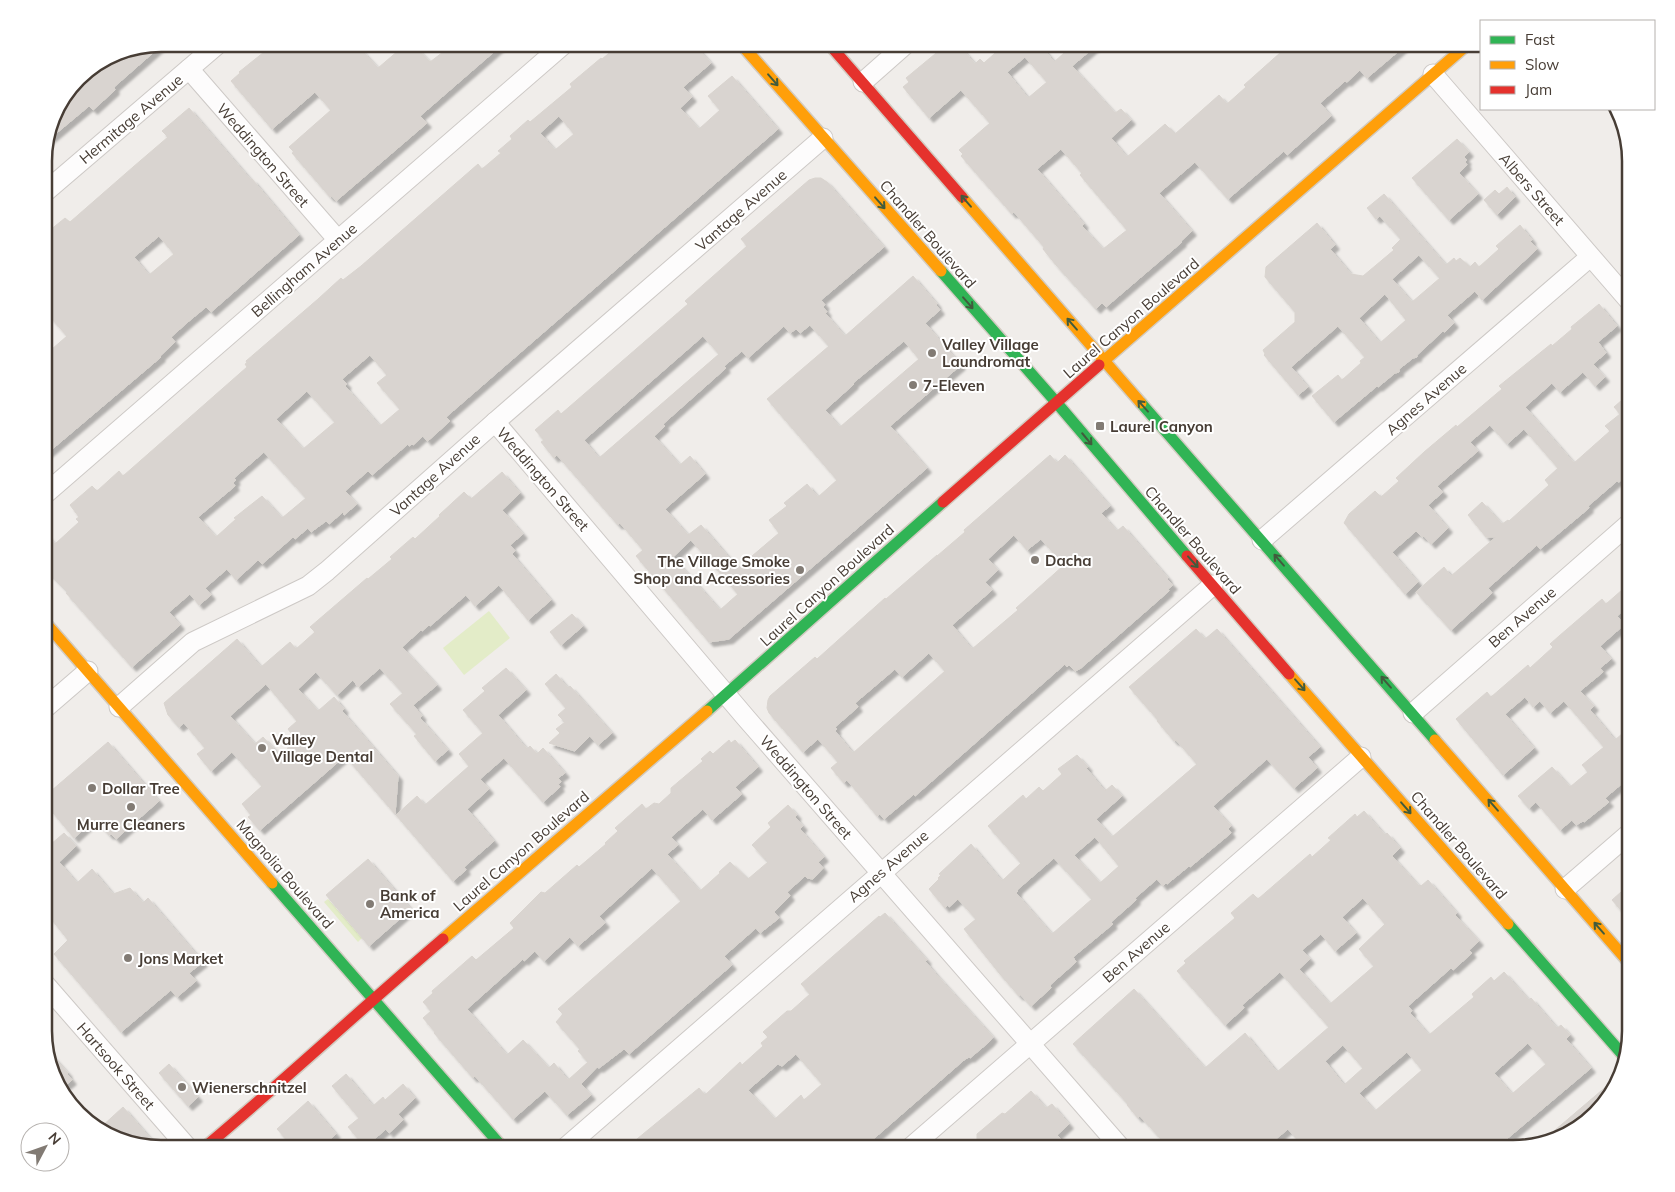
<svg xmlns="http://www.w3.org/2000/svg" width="1675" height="1192" viewBox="0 0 1675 1192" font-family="Mulish,sans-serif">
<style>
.green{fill:#e3ecc8}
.building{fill:#d9d4d0;stroke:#d9d4cf;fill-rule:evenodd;filter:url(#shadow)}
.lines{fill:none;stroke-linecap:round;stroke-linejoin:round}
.street-casing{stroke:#cdc9c6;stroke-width:21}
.fast-casing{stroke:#d2cbc1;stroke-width:14}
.slow-casing{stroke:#d2cbc1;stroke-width:14}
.jam-casing{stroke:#d2cbc1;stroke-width:14}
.street{stroke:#fdfcfc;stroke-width:19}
.fast{stroke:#30b455;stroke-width:11}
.slow{stroke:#ff9f0a;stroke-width:11}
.jam{stroke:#e5322d;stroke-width:11}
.oneway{stroke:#415b3d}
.poi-dot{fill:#827b74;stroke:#fff;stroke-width:2}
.labels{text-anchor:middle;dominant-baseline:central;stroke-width:4;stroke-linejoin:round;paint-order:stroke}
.street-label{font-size:15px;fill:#473d35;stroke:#fff}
.poi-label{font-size:15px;font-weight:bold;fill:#473d35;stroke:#fff;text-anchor:start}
.rim{fill:none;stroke:#473d35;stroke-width:2.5}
</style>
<defs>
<filter id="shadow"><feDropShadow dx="4.5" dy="4.5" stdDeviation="1" flood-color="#0004"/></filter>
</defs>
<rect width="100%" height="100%" fill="#f0edea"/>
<g class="green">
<polygon points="489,611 510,638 464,675 443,648"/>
<polygon points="328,899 362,938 358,942 324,902"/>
</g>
<g class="building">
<polygon points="163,44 114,87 115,90 93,110 89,106 47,141 56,110 84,73 117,53"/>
<polygon points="274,44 356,44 378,68 406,44 413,44 430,62 447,49 450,52 456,47 459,51 469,44 503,44 420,116 427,123 336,201 332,196 330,197 292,153 294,152 289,147 331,110 315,92 272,129 231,81 240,73 239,72"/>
<path d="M620,44H694L711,63L683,87L692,97L680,108L699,129L720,110L708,96L732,76L778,129L446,417L450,421L430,439L427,441L423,436L413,445L412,444L409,446L408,444L372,475L368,471L345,491L357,504L344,515L343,512L329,524L326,521L311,532L308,528L295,539L293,537L262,564L258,560L236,580L227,569L205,588L211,595L199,605L190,594L169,612L180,625L132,667L66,593L68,592L44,568V532L55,544L79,522L76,519L79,517L70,505L92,486L97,491L119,471L123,476L247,367L245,364L247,363L246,361L318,299L341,278L343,280L361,266L478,164L482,169L501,153L498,151L512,139L510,136L528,120L530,122L572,87L570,84L601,58L602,59ZM559,116L574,134L555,150L540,133ZM370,355L387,375L377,383L400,409L380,426L345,386L347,384L342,379ZM307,391L335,422L303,449L276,419ZM264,452L306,498L282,518L262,496L234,518L236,519L216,537L198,517L235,486L233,483L236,480L234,478Z"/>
<path d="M947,44H958L975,64L980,59L984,63L1005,44H1040L1054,62L1074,44H1098L1072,66L1115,113L1121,109L1131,120L1111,138L1127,157L1165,124L1175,134L1219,95L1227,104L1246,87L1244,85L1290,44H1407L1367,78L1360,70L1347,82L1345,81L1320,103L1331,116L1287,155L1284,151L1228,199L1195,162L1159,193L1192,231L1181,241L1182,242L1106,307L1102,303L1096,309L1056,265L1043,249L1044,247L1014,212L1012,214L961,156L963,154L959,150L990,123L961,90L929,118L903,87L909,82L906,78ZM1025,57L1047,82L1028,98L1007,72ZM1061,149L1082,173L1080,175L1127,230L1103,249L1082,226L1084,224L1079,218L1037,169Z"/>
<path d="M189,108L251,180L252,179L299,235L211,312L206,307L189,321L171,337L175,342L160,356L161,357L44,456V356L67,336L44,310V235L65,218L70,222L133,167L168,137L162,131ZM159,236L174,254L149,275L134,257Z"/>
<polygon points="1457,139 1469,152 1464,157 1467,160 1465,162 1467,165 1459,173 1478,194 1449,220 1412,178"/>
<path d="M815,178H821L827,182L884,247L821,300L825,305L823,307L827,312L825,313L845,336L913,276L937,304L936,305L940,310L925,323L961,365L890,426L927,468L729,639L709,642L636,556L643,550L620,523L618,525L557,455L554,458L541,442L544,440L535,430L558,410L561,414L688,304L685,301L747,246L741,239L809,180ZM810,325L829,346L767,399L837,480L818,497L807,484L784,503L787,506L769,520L779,533L738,568L701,525L688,535L665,509L705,474L690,456L680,465L654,436L665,426L663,424L726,368L724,366L742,351L748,358L784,326L790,333L796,329L800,333ZM703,336L719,354L599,458L584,440ZM904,341L919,359L840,427L825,410L854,384L853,383ZM691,540L738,594L720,610L673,557Z"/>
<polygon points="1507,187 1515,197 1497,215 1484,200 1495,190 1499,194"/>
<path d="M1384,194L1446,265L1454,258L1456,261L1460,258L1470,267L1475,262L1479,267L1499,249L1496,246L1520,225L1532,240L1530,241L1537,249L1482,300L1475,291L1447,315L1454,323L1445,332L1443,331L1417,355V357L1413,358L1399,369V372L1395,373L1378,387L1377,386L1334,422L1312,396L1338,375L1342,380L1361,363L1360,361L1365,357L1338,326L1291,367L1308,387L1298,395L1264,355L1265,354L1263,350L1295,322V312L1265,277L1266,267L1317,223L1335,245L1330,249L1351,274L1363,276L1394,250L1392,248L1401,239L1380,216L1376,219L1367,208ZM1419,255L1440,278L1412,302L1392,279ZM1385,294L1406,320L1380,343L1359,318Z"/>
<polygon points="1599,304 1617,326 1598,342 1606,353 1593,364 1605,377 1595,386 1583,372 1560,392 1552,383 1525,407 1574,463 1610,431 1605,426 1620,414 1614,407 1631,392 1631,471 1619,482 1617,481 1588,506 1589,508 1540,549 1537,545 1488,588 1492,593 1451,630 1416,592 1444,567 1451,576 1496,537 1486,537 1468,515 1482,502 1502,524 1508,520 1509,521 1549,485 1545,480 1558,468 1524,429 1507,444 1490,425 1470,442 1478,451 1437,486 1443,492 1428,505 1448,528 1431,544 1424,536 1422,537 1416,531 1392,552 1418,582 1405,594 1344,523 1349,514 1375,491 1381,497 1399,481 1396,478 1424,452 1456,425 1457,427 1502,389 1499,386 1551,344 1552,346 1572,329 1571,327"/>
<path d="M1050,455L1057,463L1065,455L1110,506L1101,513L1117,531L1123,526L1168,578L1167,579L1173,585L1168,589L1169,591L1081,668L1075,671L1069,665L1067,667L1065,664L915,796L914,794L884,819L880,814L877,816L847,780L844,783L831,768L838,762L818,739L803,752L769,713L767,708L768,700L770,696L815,657L817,659L885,598L886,599L937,555V556L965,532L964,530ZM1014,535L1027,550L1041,539L1064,565L1016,608L1018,610L972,649L952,625L992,590L985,582L998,570L988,559ZM929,653L945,671L853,753L835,731L837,729L835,727L858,707L855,703L895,669L902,677Z"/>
<path d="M502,472L520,493L502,510L523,534L510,545L515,551L512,554L551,600L528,620L499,585L475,606L466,595L430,626L429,625L422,631L421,630L402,647L437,685L413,705L422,716L420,718L448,750L435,761L414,736L417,734L390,704L403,693L380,668L358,687L353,680L337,695L316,672L298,689L318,711L334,697L344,709L342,711L398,776L395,814L345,756L260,830L248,817L251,815L242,804L262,786L232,752L211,771L197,754L205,748L184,723L179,727L168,715L164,703L237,639L261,667L290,642L296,649L315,632L310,627L367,578L368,579L392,559L390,557L413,537L415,539L440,516L439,515L464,492L471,499ZM266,684L297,721L288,729L293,736L283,759L263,737L255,744L230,716Z"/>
<polygon points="1631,582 1631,604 1617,616 1625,624 1600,646 1611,659 1600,668 1603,672 1580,691 1594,706 1590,710 1615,740 1631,726 1631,776 1605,798 1609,802 1584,822 1583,821 1576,825 1572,820 1560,830 1536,802 1529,808 1518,796 1552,767 1570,787 1588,772 1582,765 1604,747 1564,701 1550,713 1540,701 1533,707 1525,697 1505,714 1534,748 1503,775 1456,719 1487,692 1491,697 1528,665 1530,668 1553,647 1550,644 1559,636 1602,599 1606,604"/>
<polygon points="572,614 583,626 561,645 550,632"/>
<path d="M1196,629L1205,639L1217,629L1320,747L1308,757L1317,768L1294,788L1267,759L1213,806L1231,826L1228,829L1231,833L1190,867L1189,866L1167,884L1166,883L1163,886L1157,879L1135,898L1136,900L1111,922L1113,924L1073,957L1076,962L1050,985L1051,988L1031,1006L1020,994L1019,996L999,973L964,929L976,919L958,899L949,907L948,905L945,908L929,889L939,879L938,878L941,875L939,874L971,844L1002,881L1021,863L988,826L1023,795L1026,799L1039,787L1043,791L1062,774L1058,769L1077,755L1088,767L1086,768L1105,791L1112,785L1122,796L1096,819L1112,837L1197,764L1176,740L1174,741L1157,721L1158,720L1129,687ZM1095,837L1119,866L1100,883L1074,855ZM1054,858L1092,899L1052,934L1016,893L1018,891L1017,890Z"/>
<polygon points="506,668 526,690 498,715 527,749 530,746 537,754 543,748 565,773 558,778 561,782 558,784 560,787 543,802 504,758 480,779 489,789 467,809 494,841 464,867 466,870 453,881 396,815 417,796 425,805 469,766 459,754 483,733 463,710 485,691 482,688"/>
<polygon points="556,674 568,688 570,686 612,733 598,745 590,736 575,751 549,743 560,733 556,729 565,722 558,715 566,708 545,684"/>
<path d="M729,740L731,743L735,740L758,767L735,787L742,794L712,820L703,809L671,837L678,845L667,854L700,891L720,873L719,872L730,862L748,879L768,862L752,845L771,827L768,823L788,805L797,815L795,817L803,826L800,829L824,857L818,862L823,868L813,879L807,878L805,876L787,892L790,896L774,912L779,918L760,933L756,928L724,956L732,965L629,1054L624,1049L599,1068L597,1067L581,1084L591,1095L567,1115L545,1091L513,1119L475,1076L473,1078L434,1033L435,1032L423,1018L431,1011L423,1002L433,993L432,991L472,956L476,960L514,928L510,923L541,892L545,893L577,865L579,867L606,844L605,843L618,831L615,828L642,804L646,809L654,803L659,804L671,793V788L703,761L701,759L710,751L713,754ZM652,868L681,901L558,1009L563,1014L556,1022L580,1049L578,1051L588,1062L568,1080L554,1063L549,1068L523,1040L507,1055L467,1009L523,959L524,961L535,951L544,961L570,937L578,946L605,923L599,916Z"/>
<polygon points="108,742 159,801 116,839 111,834 109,835 95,819 74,838 44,802 44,797"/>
<path d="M1364,811L1385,835L1387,833L1400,848L1392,856L1419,886L1420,885L1421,886L1428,880L1457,913L1455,915L1479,941L1469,950L1472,953L1453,970L1451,968L1408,1006L1412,1011L1410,1013L1429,1035L1474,997L1472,994L1491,977L1494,981L1504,972L1529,1000L1531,998L1557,1028L1561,1025L1570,1035L1566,1039L1591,1068L1496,1148H1305L1288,1129L1265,1148H1169L1140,1116L1138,1118L1127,1105L1128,1104L1073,1044L1134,989L1205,1068L1245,1033L1277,1072L1329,1027L1280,972L1242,1005L1244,1008L1225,1025L1177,971L1186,963L1184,961L1235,918L1231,913L1253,894L1258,899L1310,854L1312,857L1331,840L1328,838L1355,814L1357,817ZM1363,898L1385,924L1359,949L1374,966L1330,1004L1299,969L1310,959L1302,950L1321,934L1335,951L1356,933L1342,917ZM1528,1043L1546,1064L1512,1094L1494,1073ZM1343,1045L1363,1068L1344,1085L1325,1061ZM1407,1052L1422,1070L1375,1111L1359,1093Z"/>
<polygon points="64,833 76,846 59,862 77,883 92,869 113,894 130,888 143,903 148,898 203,962 189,973 196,981 177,997 171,990 121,1032 54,954 68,940 44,910 44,850"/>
<polygon points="368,859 411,909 369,946 326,895"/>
<polygon points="1631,883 1631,922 1612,900"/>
<path d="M885,913L927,960L925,961L935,973L993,1037L989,1042L970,1058L969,1057L964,1060L863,1148H664L662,1145L658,1148H626L699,1088L705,1095L740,1062L742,1065L763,1046L761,1043L768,1037L763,1032L787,1011H791L810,994L801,984L879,916L880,917ZM796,1054L822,1084L804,1100L801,1095L775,1119L748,1090L778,1064L782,1066Z"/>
<polygon points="47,1050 68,1073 67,1074 72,1080 61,1089 56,1083"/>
<polygon points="169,1064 198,1097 188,1106 159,1073"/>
<polygon points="346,1074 373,1106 383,1097 385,1100 403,1084 415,1098 398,1114 403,1120 389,1133 386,1129 365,1147 348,1127 359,1118 332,1086"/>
<polygon points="1615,1079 1607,1102 1566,1136 1541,1142"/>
<polygon points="1031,1091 1046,1108 1052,1104 1069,1124 1057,1135 1069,1148 968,1148 977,1140 977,1134 1002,1113 1005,1114"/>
<polygon points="308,1101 336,1134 320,1148 294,1148 277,1129"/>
<polygon points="123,1107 158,1147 100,1128"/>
</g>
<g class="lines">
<g class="street-casing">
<g id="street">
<polyline points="189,69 338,240"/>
<polyline points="1433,74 1631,303"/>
<polyline points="863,82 906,44"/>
<polyline points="44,193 218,44"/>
<polyline points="495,422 746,718 1121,1148"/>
<polyline points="44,495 564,44"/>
<polyline points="1262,540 1590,257"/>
<polyline points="119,707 193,642 308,586 327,571 495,422 823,138"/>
<polyline points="44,709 88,671"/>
<polyline points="1413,713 1631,522"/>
<polyline points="1565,889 1631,832"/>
<polyline points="44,983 188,1148"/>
<polyline points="565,1148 1213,585"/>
<polyline points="910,1148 1361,757"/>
</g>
</g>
<g class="fast-casing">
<g id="fast">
<polyline points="941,271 1056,402 1187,556"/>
<polyline points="1141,403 1435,740"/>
<polyline points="707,711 943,502"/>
<polyline points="272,883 503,1148"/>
<polyline points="1508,924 1623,1055"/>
</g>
</g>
<g class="slow-casing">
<g id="slow">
<polyline points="741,44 941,271"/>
<polyline points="962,197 1141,403"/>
<polyline points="1099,365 1468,44"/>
<polyline points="44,621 272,883"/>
<polyline points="1289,674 1508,924"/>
<polyline points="1435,740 1631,965"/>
<polyline points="443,939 707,711"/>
</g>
</g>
<g class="jam-casing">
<g id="jam">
<polyline points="829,44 962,197"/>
<polyline points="943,502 1099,365"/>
<polyline points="1187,556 1289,674"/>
<path d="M204,1148C285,1080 362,1008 443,939"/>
</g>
</g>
<use href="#street" class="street"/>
<use href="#fast" class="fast"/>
<use href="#slow" class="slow"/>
<use href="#jam" class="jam"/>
</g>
<defs><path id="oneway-shaft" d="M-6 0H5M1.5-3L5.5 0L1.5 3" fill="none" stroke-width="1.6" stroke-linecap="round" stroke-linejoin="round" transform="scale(1.25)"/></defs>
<g class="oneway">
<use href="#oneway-shaft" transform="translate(773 80) rotate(49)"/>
<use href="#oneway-shaft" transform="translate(966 201) rotate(-131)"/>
<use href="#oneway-shaft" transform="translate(880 203) rotate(49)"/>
<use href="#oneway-shaft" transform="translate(968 303) rotate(49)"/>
<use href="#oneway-shaft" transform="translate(1072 324) rotate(-131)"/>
<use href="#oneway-shaft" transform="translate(1143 406) rotate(-132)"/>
<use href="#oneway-shaft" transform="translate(1087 439) rotate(50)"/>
<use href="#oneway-shaft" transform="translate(1279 560) rotate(-131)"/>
<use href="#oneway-shaft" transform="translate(1193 562) rotate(48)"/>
<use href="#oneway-shaft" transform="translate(1386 682) rotate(-131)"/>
<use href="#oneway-shaft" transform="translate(1300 685) rotate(49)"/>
<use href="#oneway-shaft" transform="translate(1493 805) rotate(-131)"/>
<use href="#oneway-shaft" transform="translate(1406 808) rotate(49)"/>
<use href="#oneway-shaft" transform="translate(1599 928) rotate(-131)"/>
</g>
<g class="poi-dot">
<circle cx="932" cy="353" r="5"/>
<circle cx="913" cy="385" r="5"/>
<rect x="1095" y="421" width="10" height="10" rx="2.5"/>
<circle cx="1035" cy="560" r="5"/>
<circle cx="800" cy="570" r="5"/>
<circle cx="262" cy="748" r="5"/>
<circle cx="92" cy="788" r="5"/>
<circle cx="131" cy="807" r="5"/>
<circle cx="370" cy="904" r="5"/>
<circle cx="128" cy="958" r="5"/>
<circle cx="182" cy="1087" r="5"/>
</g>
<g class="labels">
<g class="street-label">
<text transform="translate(131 119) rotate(-40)">Hermitage Avenue</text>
<text transform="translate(263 155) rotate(49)">Weddington Street</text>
<text transform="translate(1532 189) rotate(49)">Albers Street</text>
<text transform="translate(741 210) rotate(-41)">Vantage Avenue</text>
<text transform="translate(928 234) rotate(49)">Chandler Boulevard</text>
<text transform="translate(304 270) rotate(-41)">Bellingham Avenue</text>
<text transform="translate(1131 318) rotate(-41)">Laurel Canyon Boulevard</text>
<text transform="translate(1426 399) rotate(-41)">Agnes Avenue</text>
<text transform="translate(435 475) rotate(-42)">Vantage Avenue</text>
<text transform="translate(543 479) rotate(49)">Weddington Street</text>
<text transform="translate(1193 540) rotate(49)">Chandler Boulevard</text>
<text transform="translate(827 585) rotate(-42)">Laurel Canyon Boulevard</text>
<text transform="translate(1522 617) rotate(-41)">Ben Avenue</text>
<text transform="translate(806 787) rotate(49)">Weddington Street</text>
<text transform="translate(1459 845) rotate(49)">Chandler Boulevard</text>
<text transform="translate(521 851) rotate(-41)">Laurel Canyon Boulevard</text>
<text transform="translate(888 866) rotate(-41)">Agnes Avenue</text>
<text transform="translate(285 874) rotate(49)">Magnolia Boulevard</text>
<text transform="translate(1136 952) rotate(-41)">Ben Avenue</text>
<text transform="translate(116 1066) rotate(49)">Hartsook Street</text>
</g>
<g class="poi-label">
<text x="942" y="344">Valley Village<tspan x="942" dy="17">Laundromat</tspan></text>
<text x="923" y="385">7-Eleven</text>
<text x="1110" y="426">Laurel Canyon</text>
<text x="1045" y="560">Dacha</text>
<text x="790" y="561" text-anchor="end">The Village Smoke<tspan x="790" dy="17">Shop and Accessories</tspan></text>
<text x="272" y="739">Valley<tspan x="272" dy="17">Village Dental</tspan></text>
<text x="102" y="788">Dollar Tree</text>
<text x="131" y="824" text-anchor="middle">Murre Cleaners</text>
<text x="380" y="895">Bank of<tspan x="380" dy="17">America</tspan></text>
<text x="138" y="958">Jons Market</text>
<text x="192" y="1087">Wienerschnitzel</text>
</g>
</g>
<path d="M0 0H1675V1192H0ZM161 52H1513A109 109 0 0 1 1622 161V1031A109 109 0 0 1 1513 1140H161A109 109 0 0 1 52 1031V161A109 109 0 0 1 161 52Z" fill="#fff" fill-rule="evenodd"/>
<path class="rim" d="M161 52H1513A109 109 0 0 1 1622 161V1031A109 109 0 0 1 1513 1140H161A109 109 0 0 1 52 1031V161A109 109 0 0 1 161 52Z"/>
<rect x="1480" y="20" width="175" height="90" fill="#ffffff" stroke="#b5b1ae"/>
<rect x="1490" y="36" width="25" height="8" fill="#30b455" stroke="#b5b1ae"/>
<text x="1525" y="45" font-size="15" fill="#473d35">Fast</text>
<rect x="1490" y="61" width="25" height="8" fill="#ff9f0a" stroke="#b5b1ae"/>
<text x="1525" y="70" font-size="15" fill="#473d35">Slow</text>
<rect x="1490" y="86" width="25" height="8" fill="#e5322d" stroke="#b5b1ae"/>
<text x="1525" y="95" font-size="15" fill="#473d35">Jam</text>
<g transform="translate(45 1147) rotate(49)"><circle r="24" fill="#ffffff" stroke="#b5b1ae"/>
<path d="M0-4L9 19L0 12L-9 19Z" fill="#827b74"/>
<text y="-8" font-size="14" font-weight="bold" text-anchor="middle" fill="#473d35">N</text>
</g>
</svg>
